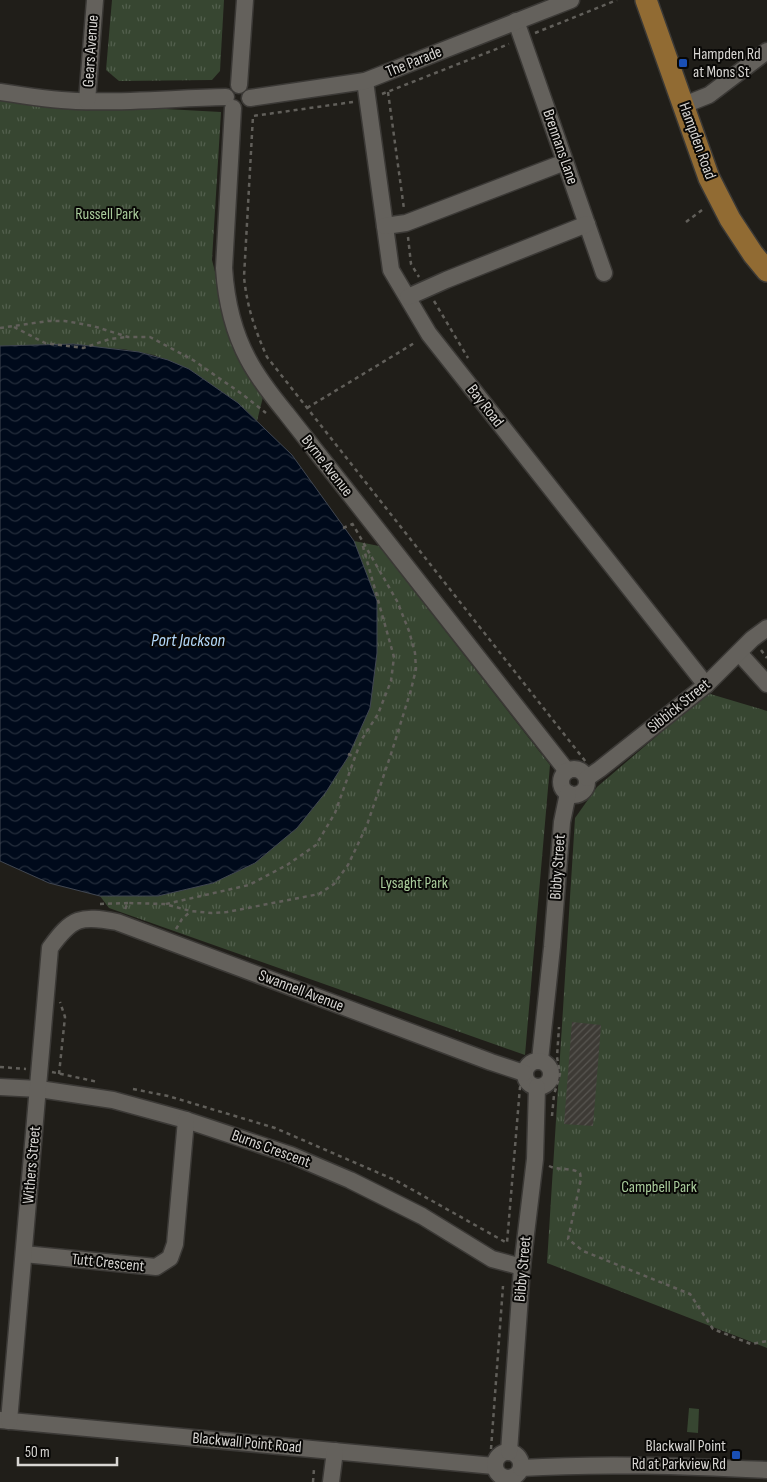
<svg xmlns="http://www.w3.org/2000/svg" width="767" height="1482" viewBox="0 0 767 1482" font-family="'Sofia Sans Condensed',sans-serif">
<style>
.grass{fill:#374631}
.park{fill:url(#park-tufts)}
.water{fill:url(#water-waves);stroke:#414752}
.building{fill:url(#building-hatch)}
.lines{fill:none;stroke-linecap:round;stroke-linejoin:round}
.minor-casing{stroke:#3b3936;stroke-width:19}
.major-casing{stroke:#3b3936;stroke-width:24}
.path{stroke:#615f5a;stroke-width:2.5;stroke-dasharray:4 4;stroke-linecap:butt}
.minor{stroke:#64615c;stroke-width:16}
.major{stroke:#916b33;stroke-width:21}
.transit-dot{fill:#1a4fb4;stroke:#090806;stroke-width:2}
.labels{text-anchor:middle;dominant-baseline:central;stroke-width:4;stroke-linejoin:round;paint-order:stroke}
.street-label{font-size:16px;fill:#d8d6d3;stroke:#090806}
.poi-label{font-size:16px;fill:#d8d6d3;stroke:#090806;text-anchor:start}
.park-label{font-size:16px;fill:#a9cb9b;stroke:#090806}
.water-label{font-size:18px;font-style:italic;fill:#b4d9fa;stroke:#090806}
</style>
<defs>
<pattern id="park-tufts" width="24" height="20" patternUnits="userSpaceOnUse" patternTransform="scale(1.25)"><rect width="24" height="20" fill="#374631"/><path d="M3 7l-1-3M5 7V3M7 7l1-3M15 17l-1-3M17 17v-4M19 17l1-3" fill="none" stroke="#53604e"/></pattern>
<pattern id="water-waves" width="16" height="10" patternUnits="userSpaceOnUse" patternTransform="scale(1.25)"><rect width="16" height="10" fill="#000a1b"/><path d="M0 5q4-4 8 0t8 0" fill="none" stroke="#242d3b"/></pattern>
<pattern id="building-hatch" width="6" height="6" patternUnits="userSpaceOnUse" patternTransform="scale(1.25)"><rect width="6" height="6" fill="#3d3a35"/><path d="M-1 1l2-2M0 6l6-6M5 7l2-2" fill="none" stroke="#585651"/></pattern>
</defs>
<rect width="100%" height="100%" fill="#201e19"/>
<polygon class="grass" points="689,1408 699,1409 698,1433 687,1432"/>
<g class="park">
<polygon points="112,0 224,0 220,71 212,80 119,81 106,70"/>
<polygon points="0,100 221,112 212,260 232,339 263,397 257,421 238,403 189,369 154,355 123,349 0,346"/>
<polygon points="354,541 379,546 550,765 525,1055 109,908 100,896 158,896 213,883 255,863 297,828 326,792 348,757 370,708 377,653 377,601"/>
<polygon points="707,693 767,711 767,1348 547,1263 575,818 597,787"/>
</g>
<polygon class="water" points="73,344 139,352 168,360 189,369 238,403 292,455 354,541 377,601 377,653 370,708 348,757 326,792 297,828 255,863 213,883 158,896 100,896 49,883 0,861 0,346"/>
<polygon class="building" points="572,1022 601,1025 593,1126 564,1124"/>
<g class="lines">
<g class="minor-casing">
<g id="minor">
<polyline points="516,21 604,273"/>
<polyline points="365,81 391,270 429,334 706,685"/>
<polyline points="239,85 245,0"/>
<path d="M0,92C25,96 51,100 76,101C126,103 176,98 226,97"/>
<polyline points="250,98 365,81 571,0"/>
<polyline points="87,101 95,0"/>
<polyline points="684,105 709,95 767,51"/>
<path d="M233,108L224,268C226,299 233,331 248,359C258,378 272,396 286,413L567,771"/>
<polyline points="385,226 406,223 565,162"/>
<polyline points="408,297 446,280 587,224"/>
<polyline points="739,653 767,684"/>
<circle cx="574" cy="782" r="13"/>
<polyline points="587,778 600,769 706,685 752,639 767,628"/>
<polyline points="540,1060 552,947 562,822 568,793"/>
<circle cx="538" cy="1074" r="13"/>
<polyline points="0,1087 39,1089 113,1100 186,1120 291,1155 350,1180 422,1216 492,1259 522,1267"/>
<polyline points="24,1254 156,1267 170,1258 175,1244 186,1120"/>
<polyline points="0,1420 494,1466"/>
<path d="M9,1421L50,948C72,917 81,915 117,922L491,1062L524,1073"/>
<circle cx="508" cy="1465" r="13"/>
<polyline points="509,1452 522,1267 535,1159 537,1087"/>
<path d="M521,1468C603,1463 685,1466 767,1470"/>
<polyline points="331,1482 335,1451"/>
</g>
</g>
<g class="major-casing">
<polyline id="major" points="646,0 709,178 730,219 753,254 767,271"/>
</g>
<g class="path">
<polyline points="535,33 617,0"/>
<polyline points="388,92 404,209"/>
<polyline points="382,94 509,44"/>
<path d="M353,102L253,116L244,277C247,307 255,330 267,357L586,762"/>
<polyline points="686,222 702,210"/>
<polyline points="408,237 411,264 419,277"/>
<polyline points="434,301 468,358"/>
<polyline points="14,327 45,343 83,348 110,339 126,337"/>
<polyline points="0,328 48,321 65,321 93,326 128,337 150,337 193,360 242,394 266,413"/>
<polyline points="307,408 416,342"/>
<polyline points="343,528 353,524"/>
<polyline points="761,650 767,658"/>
<polyline points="348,754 355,757"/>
<polyline points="100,904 128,903"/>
<polyline points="166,904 249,885 287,865 316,845 335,813 355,757 362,739 378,714 391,681 394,657 362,543"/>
<polyline points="125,909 128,903 164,904 191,911 212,913 227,912 319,894 334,884 348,865 367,825 391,754 411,690 416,669 415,653 409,631 397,601 352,523"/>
<polyline points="176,929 182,919 191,911"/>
<polyline points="0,1067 26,1069"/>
<polyline points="52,1072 98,1082"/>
<polyline points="59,1074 65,1017 60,1002"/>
<polyline points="133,1089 168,1096 275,1128 395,1180 507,1243 520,1087 518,1087"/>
<polyline points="552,1116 554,1095 560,1074 557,1057 559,1027"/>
<path d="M549,1166C559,1171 571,1167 580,1173L581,1179L568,1239L583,1251L690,1294L713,1329L751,1344L767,1341"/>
<polyline points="491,1449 503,1286"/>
<polyline points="313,1482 314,1469"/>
</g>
<use href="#minor" class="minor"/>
<use href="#major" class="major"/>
</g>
<g class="transit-dot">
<rect x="678" y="58" width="10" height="10" rx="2.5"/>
<rect x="731" y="1450" width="10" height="10" rx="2.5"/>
</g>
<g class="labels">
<g class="street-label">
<text transform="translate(91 51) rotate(-86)">Gears Avenue</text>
<text transform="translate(414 62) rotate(-22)">The Parade</text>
<text transform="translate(697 141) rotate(70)">Hampden Road</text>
<text transform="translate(560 147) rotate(71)">Brennans Lane</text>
<text transform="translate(485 406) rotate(52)">Bay Road</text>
<text transform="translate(327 466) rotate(52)">Byrne Avenue</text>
<text transform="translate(679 706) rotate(-39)">Sibbick Street</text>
<text transform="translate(558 867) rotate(-86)">Bibby Street</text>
<text transform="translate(301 991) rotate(21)">Swannell Avenue</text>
<text transform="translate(271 1149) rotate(20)">Burns Crescent</text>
<text transform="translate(32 1165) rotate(-85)">Withers Street</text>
<text transform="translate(108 1263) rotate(6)">Tutt Crescent</text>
<text transform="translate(523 1269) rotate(-85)">Bibby Street</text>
<text transform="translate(247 1443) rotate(5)">Blackwall Point Road</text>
</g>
<g class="poi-label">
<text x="693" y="54">Hampden Rd<tspan x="693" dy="18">at Mons St</tspan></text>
<text x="726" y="1446" text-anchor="end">Blackwall Point<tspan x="726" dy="18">Rd at Parkview Rd</tspan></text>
</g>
<g class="park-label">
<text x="107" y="214">Russell Park</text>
<text x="414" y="883">Lysaght Park</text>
<text x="659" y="1187">Campbell Park</text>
</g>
<g class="water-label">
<text x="188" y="640">Port Jackson</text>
</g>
</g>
<path d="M18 1457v8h99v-8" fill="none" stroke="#d8d6d3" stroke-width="2.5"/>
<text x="25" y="1457" font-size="15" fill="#d8d6d3" stroke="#090806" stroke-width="4" paint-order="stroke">50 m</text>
</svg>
